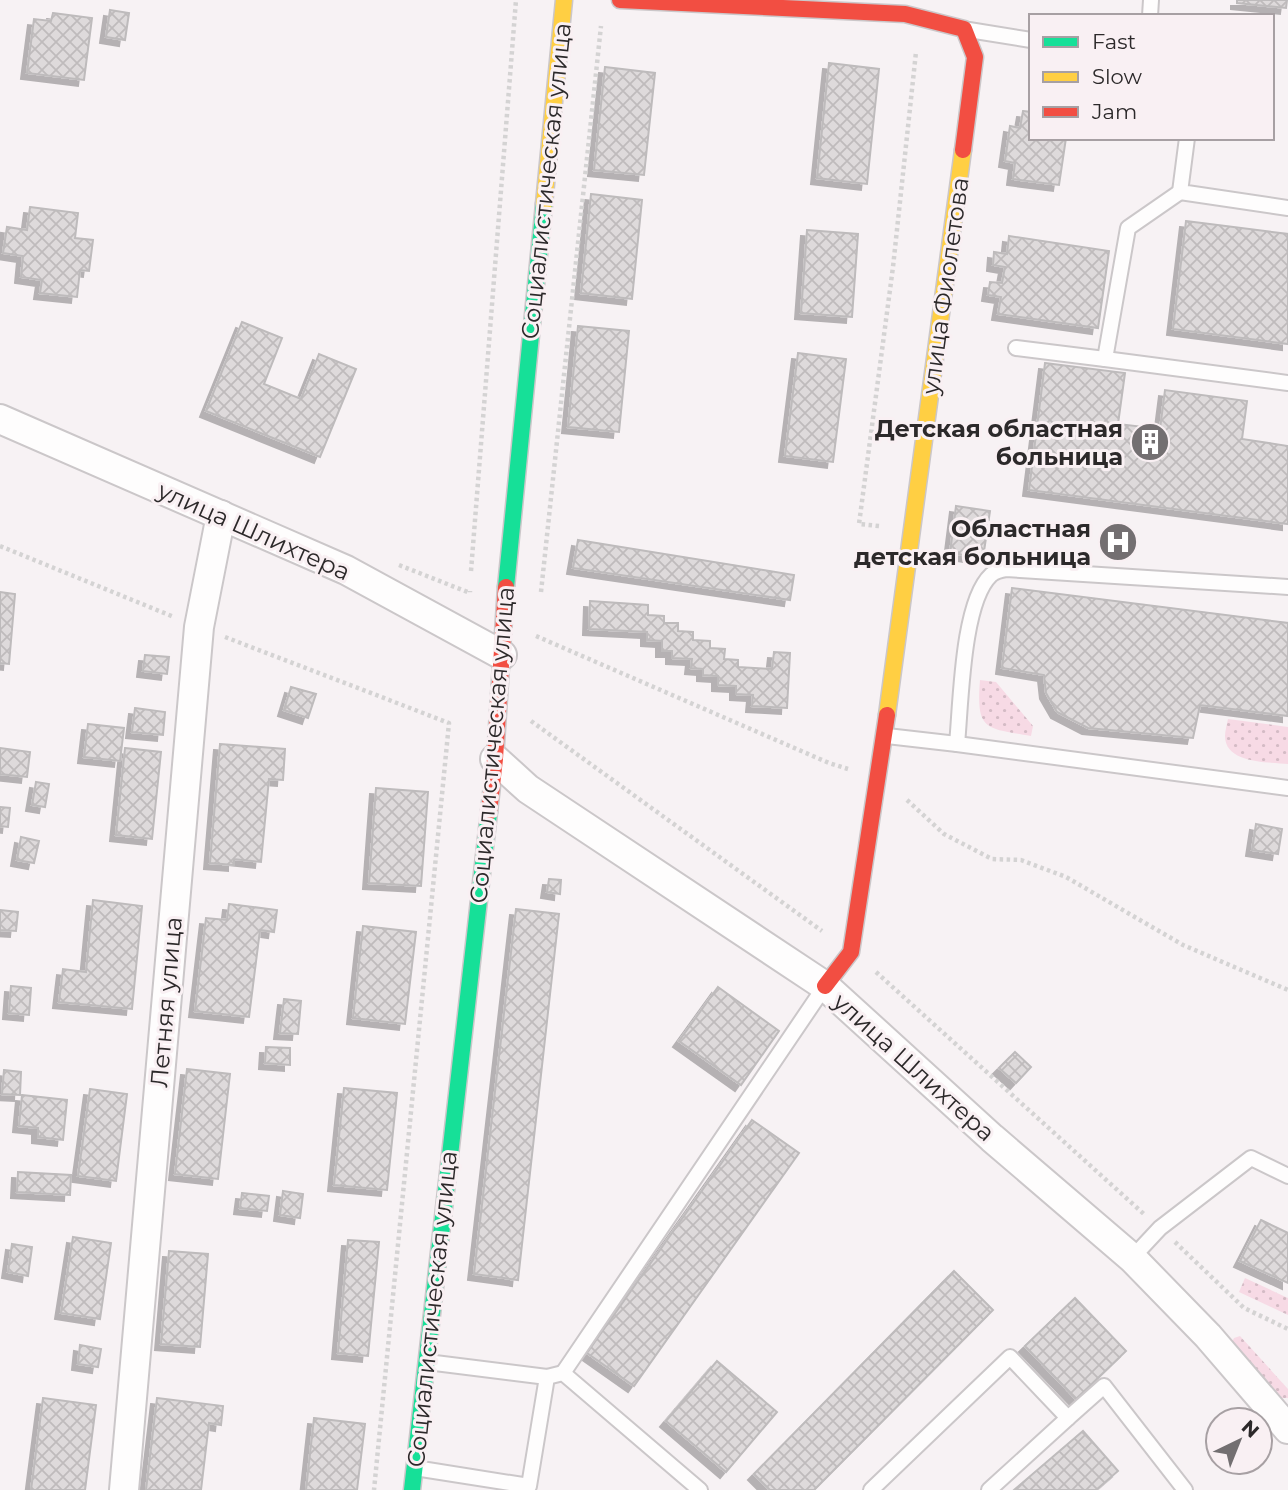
<svg xmlns="http://www.w3.org/2000/svg" width="1288" height="1490" viewBox="0 0 1288 1490" font-family="Montserrat,sans-serif">
<style>
.grass{fill:url(#grass-dots)}
.building{fill:url(#building-cross-hatch);stroke:#bebbbc;stroke-width:2;filter:url(#shadow)}
.lines{fill:none;stroke-linecap:round;stroke-linejoin:round}
.lane-casing{stroke:#cbc7c9;stroke-width:18}
.street-casing{stroke:#cbc7c9;stroke-width:32}
.fast-casing{stroke:#cbc7c9;stroke-width:19}
.slow-casing{stroke:#cbc7c9;stroke-width:19}
.jam-casing{stroke:#cbc7c9;stroke-width:19}
.path{stroke:#d4d3d3;stroke-width:4.5;stroke-dasharray:3.5 3.5;stroke-linecap:butt}
.lane{stroke:#fefdfd;stroke-width:14}
.street{stroke:#fefdfd;stroke-width:28}
.fast{stroke:#16e098;stroke-width:16}
.slow{stroke:#ffcf43;stroke-width:16}
.jam{stroke:#f24e42;stroke-width:16}
.labels{text-anchor:middle;dominant-baseline:central;stroke-width:6;stroke-linejoin:round;paint-order:stroke}
.street-label{font-size:24px;fill:#2c292a;stroke:#f9f0f3}
.poi-label{font-size:24px;font-weight:bold;fill:#2c292a;stroke:#f9f0f3;text-anchor:end}
</style>
<defs>
<pattern id="grass-dots" width="8" height="8" patternUnits="userSpaceOnUse" patternTransform="scale(1.75)"><rect width="8" height="8" fill="#f7dae5"/><path d="M2 2h.1M6 6h.1" fill="none" stroke="#d4bbc5" stroke-width="1.8" stroke-linecap="round"/></pattern>
<pattern id="building-cross-hatch" width="8" height="8" patternUnits="userSpaceOnUse" patternTransform="scale(1.75)"><rect width="8" height="8" fill="#dedadb"/><path d="M0 0l8 8M0 8l8-8" fill="none" stroke="#bfbbbc"/></pattern>
<filter id="shadow"><feDropShadow dx="-6" dy="6" stdDeviation="0" flood-color="#0004"/></filter>
</defs>
<rect width="100%" height="100%" fill="#f7f2f4"/>
<g class="grass">
<path d="M980,680L996,682L1033,726L1031,736C985,728 976,731 980,680Z"/>
<path d="M1228,719L1288,727V764C1269,762 1225,764 1225,736C1225,731 1227,724 1228,719Z"/>
<polygon points="1245,1278 1288,1298 1288,1315 1239,1292"/>
<polygon points="1240,1336 1288,1389 1288,1398 1281,1398 1231,1344 1234,1338"/>
</g>
<g class="building">
<polygon points="1237,0 1287,0 1286,8 1237,3"/>
<polygon points="110,10 129,13 125,40 106,37"/>
<polygon points="53,13 92,18 84,80 27,73 34,19 51,21"/>
<polygon points="829,63 879,69 867,184 817,178"/>
<polygon points="605,67 655,73 644,175 594,170"/>
<polygon points="1023,111 1031,112 1031,138 1066,138 1059,185 1013,179 1015,163 1005,161 1010,126 1020,128"/>
<polygon points="591,194 642,200 632,299 581,293"/>
<polygon points="30,207 78,213 75,238 93,240 89,271 80,270 77,297 40,293 42,280 21,277 23,256 3,253 7,227 27,230"/>
<polygon points="1186,221 1288,234 1288,344 1173,329"/>
<polygon points="807,230 858,234 852,317 801,313"/>
<polygon points="1009,236 1109,251 1098,328 998,314 1001,297 988,295 990,282 1002,283 1005,267 993,265 994,252 1007,254"/>
<polygon points="242,322 282,338 264,384 301,399 319,354 356,369 320,457 206,411"/>
<polygon points="578,326 629,331 619,432 568,427"/>
<polygon points="798,353 846,359 833,462 785,456"/>
<polygon points="1045,363 1125,373 1118,424 1160,429 1165,390 1247,401 1242,439 1288,446 1288,524 1029,490"/>
<polygon points="956,506 990,511 983,558 950,553"/>
<polygon points="578,540 794,575 790,600 573,568"/>
<polygon points="1012,588 1288,623 1288,716 1200,705 1193,738 1088,728 1057,712 1046,693 1044,675 1002,668"/>
<polygon points="0,592 15,594 9,664 0,663"/>
<polygon points="590,601 648,605 648,615 664,616 664,623 678,623 678,631 693,632 693,640 710,641 710,648 725,649 724,659 738,660 738,667 772,669 774,652 790,653 787,708 752,706 753,695 736,694 736,686 718,685 718,676 703,675 703,669 691,668 692,659 672,658 672,651 662,651 662,641 647,640 647,632 589,629"/>
<polygon points="145,655 169,657 167,674 143,671"/>
<polygon points="291,687 316,694 308,718 284,710"/>
<polygon points="135,708 165,712 163,735 132,732"/>
<polygon points="88,724 124,728 120,761 84,757"/>
<polygon points="220,744 285,749 283,780 269,779 261,862 234,859 234,865 210,863"/>
<polygon points="0,748 30,752 27,777 0,774"/>
<polygon points="125,748 161,752 152,839 116,835"/>
<polygon points="36,782 49,784 45,807 32,805"/>
<polygon points="376,788 428,792 421,886 369,883"/>
<polygon points="0,807 10,808 8,827 0,826"/>
<polygon points="1256,824 1282,829 1278,854 1252,850"/>
<polygon points="21,837 39,841 34,863 17,860"/>
<polygon points="549,879 561,880 560,894 547,892"/>
<polygon points="93,900 142,906 132,1009 59,1002 63,969 86,972"/>
<polygon points="229,904 277,910 274,932 260,930 249,1017 195,1011 206,918 227,920"/>
<polygon points="516,909 559,914 518,1280 474,1274"/>
<polygon points="0,910 18,912 16,931 0,930"/>
<polygon points="363,926 416,932 405,1024 353,1018"/>
<polygon points="11,986 31,988 29,1015 9,1013"/>
<polygon points="718,987 779,1031 741,1085 679,1041"/>
<polygon points="284,999 301,1001 298,1034 280,1033"/>
<polygon points="266,1047 290,1048 290,1065 265,1063"/>
<polygon points="1015,1052 1031,1067 1016,1083 999,1068"/>
<polygon points="187,1069 230,1074 218,1179 175,1174"/>
<polygon points="4,1070 21,1072 20,1095 2,1094"/>
<polygon points="344,1088 397,1093 387,1190 334,1185"/>
<polygon points="90,1089 127,1094 116,1181 78,1176"/>
<polygon points="22,1095 67,1100 63,1140 38,1137 38,1128 19,1126"/>
<polygon points="752,1120 799,1153 634,1386 587,1353"/>
<polygon points="18,1172 71,1175 70,1195 17,1192"/>
<polygon points="283,1191 303,1194 300,1218 280,1215"/>
<polygon points="242,1193 269,1196 267,1211 240,1208"/>
<polygon points="1261,1220 1288,1233 1288,1283 1240,1261"/>
<polygon points="73,1237 111,1243 100,1319 61,1313"/>
<polygon points="348,1240 379,1242 368,1356 338,1353"/>
<polygon points="12,1244 32,1247 28,1276 8,1272"/>
<polygon points="169,1251 208,1254 200,1347 161,1344"/>
<polygon points="954,1271 993,1310 814,1490 770,1490 754,1474"/>
<polygon points="1075,1298 1126,1351 1076,1399 1025,1346"/>
<polygon points="80,1345 101,1349 98,1367 78,1364"/>
<polygon points="717,1361 777,1412 726,1472 666,1421"/>
<polygon points="43,1398 96,1405 85,1490 31,1490"/>
<polygon points="157,1398 223,1406 221,1425 209,1423 201,1490 146,1490"/>
<polygon points="314,1418 365,1424 357,1490 306,1490"/>
<polygon points="1083,1431 1118,1471 1096,1490 1014,1490"/>
</g>
<g class="lines">
<g class="lane-casing">
<g id="lane">
<polyline points="1150,16 1151,0"/>
<polyline points="969,30 1031,40"/>
<polyline points="1187,138 1180,192 1288,208"/>
<polyline points="1180,192 1128,228 1105,359 1288,383"/>
<polyline points="1016,348 1105,359"/>
<path d="M887,736L957,744C961,703 962,602 991,575C995,571 1000,570 1006,569L1288,587"/>
<polyline points="957,744 1288,788"/>
<polyline points="1132,1258 1160,1228 1251,1158 1288,1176"/>
<polyline points="427,1362 547,1377"/>
<polyline points="563,1373 825,986"/>
<polyline points="1068,1418 1104,1386 1185,1490"/>
<polyline points="415,1468 529,1486 547,1377 563,1373 700,1490"/>
<polyline points="871,1490 1010,1357 1068,1418 989,1490"/>
</g>
</g>
<g class="street-casing">
<g id="street">
<polyline points="0,419 346,570 502,655"/>
<polyline points="495,759 528,789 825,986 992,1138 1132,1258 1208,1336 1288,1429"/>
<polyline points="124,1490 199,627 221,515"/>
</g>
</g>
<g class="fast-casing">
<g id="fast">
<polyline points="506,587 544,204"/>
<polyline points="412,1490 489,812"/>
</g>
</g>
<g class="slow-casing">
<g id="slow">
<polyline points="544,204 564,0"/>
<polyline points="887,715 963,150"/>
</g>
</g>
<g class="jam-casing">
<g id="jam">
<polyline points="620,0 905,14 964,29 975,57 963,150"/>
<polyline points="489,812 495,759 506,587"/>
<polyline points="825,986 851,952 887,715"/>
</g>
</g>
<g class="path">
<polyline points="879,526 859,524 893,267 916,52"/>
<polyline points="0,546 174,617"/>
<polyline points="399,565 470,593 470,591"/>
<polyline points="471,571 516,0"/>
<polyline points="541,592 601,26"/>
<polyline points="536,636 829,763 848,769"/>
<polyline points="225,637 449,723 374,1490"/>
<polyline points="531,721 822,931"/>
<polyline points="907,800 944,834 992,859 1021,860 1066,877 1183,945 1288,990"/>
<polyline points="876,972 1145,1215"/>
<polyline points="1175,1242 1244,1308 1288,1329"/>
</g>
<use href="#lane" class="lane"/>
<use href="#street" class="street"/>
<use href="#fast" class="fast"/>
<use href="#slow" class="slow"/>
<use href="#jam" class="jam"/>
</g>
<defs>
<g id="building-disc" transform="scale(2.0125)"><circle r="9.5" fill="#736f71" stroke="#f9f0f3"/><path d="M-4-6H4V6H1V3H-1V6H-4ZM-2.5-4.3h1.7v1.8h-1.7ZM.8-4.3h1.7v1.8H.8ZM-2.5-1h1.7V.8h-1.7ZM.8-1h1.7V.8H.8Z" fill="#fff"/></g>
<g id="hospital-disc" transform="scale(2.0125)"><circle r="9.5" fill="#736f71" stroke="#f9f0f3"/><path d="M-5-5h3v3.5h4V-5h3V5h-3V1.5h-4V5h-3Z" fill="#fff"/></g>
</defs>
<g fill-rule="evenodd">
<use href="#building-disc" x="1150" y="442"/>
<use href="#hospital-disc" x="1118" y="542"/>
</g>
<g class="labels">
<g class="street-label">
<text transform="translate(546 181) rotate(-84)">Социалистическая улица</text>
<text transform="translate(945 286) rotate(-82)">улица Фиолетова</text>
<text transform="translate(254 531) rotate(24)">улица Шлихтера</text>
<text transform="translate(492 745) rotate(-85)">Социалистическая улица</text>
<text transform="translate(166 1002) rotate(-85)">Летняя улица</text>
<text transform="translate(914 1067) rotate(42)">улица Шлихтера</text>
<text transform="translate(432 1309) rotate(-84)">Социалистическая улица</text>
</g>
<g class="poi-label">
<text x="1123" y="428">Детская областная<tspan x="1123" dy="28">больница</tspan></text>
<text x="1091" y="528">Областная<tspan x="1091" dy="28">детская больница</tspan></text>
</g>
</g>
<rect x="1029" y="14" width="245" height="126" fill="#f9f0f3" stroke="#a7a0a3" stroke-width="2"/>
<rect x="1043" y="37" width="35" height="10" fill="#16e098" stroke="#a7a0a3" stroke-width="2"/>
<text x="1092" y="49" font-size="21" fill="#2c292a">Fast</text>
<rect x="1043" y="72" width="35" height="10" fill="#ffcf43" stroke="#a7a0a3" stroke-width="2"/>
<text x="1092" y="84" font-size="21" fill="#2c292a">Slow</text>
<rect x="1043" y="107" width="35" height="10" fill="#f24e42" stroke="#a7a0a3" stroke-width="2"/>
<text x="1092" y="119" font-size="21" fill="#2c292a">Jam</text>
<g transform="translate(1239 1441) rotate(43)"><circle r="33" fill="#f9f0f3" stroke="#a7a0a3" stroke-width="2"/>
<path d="M0-5L12 26L0 18L-12 26Z" fill="#736f71"/>
<text y="-10" font-size="19" font-weight="bold" text-anchor="middle" fill="#2c292a">N</text>
</g>
</svg>
